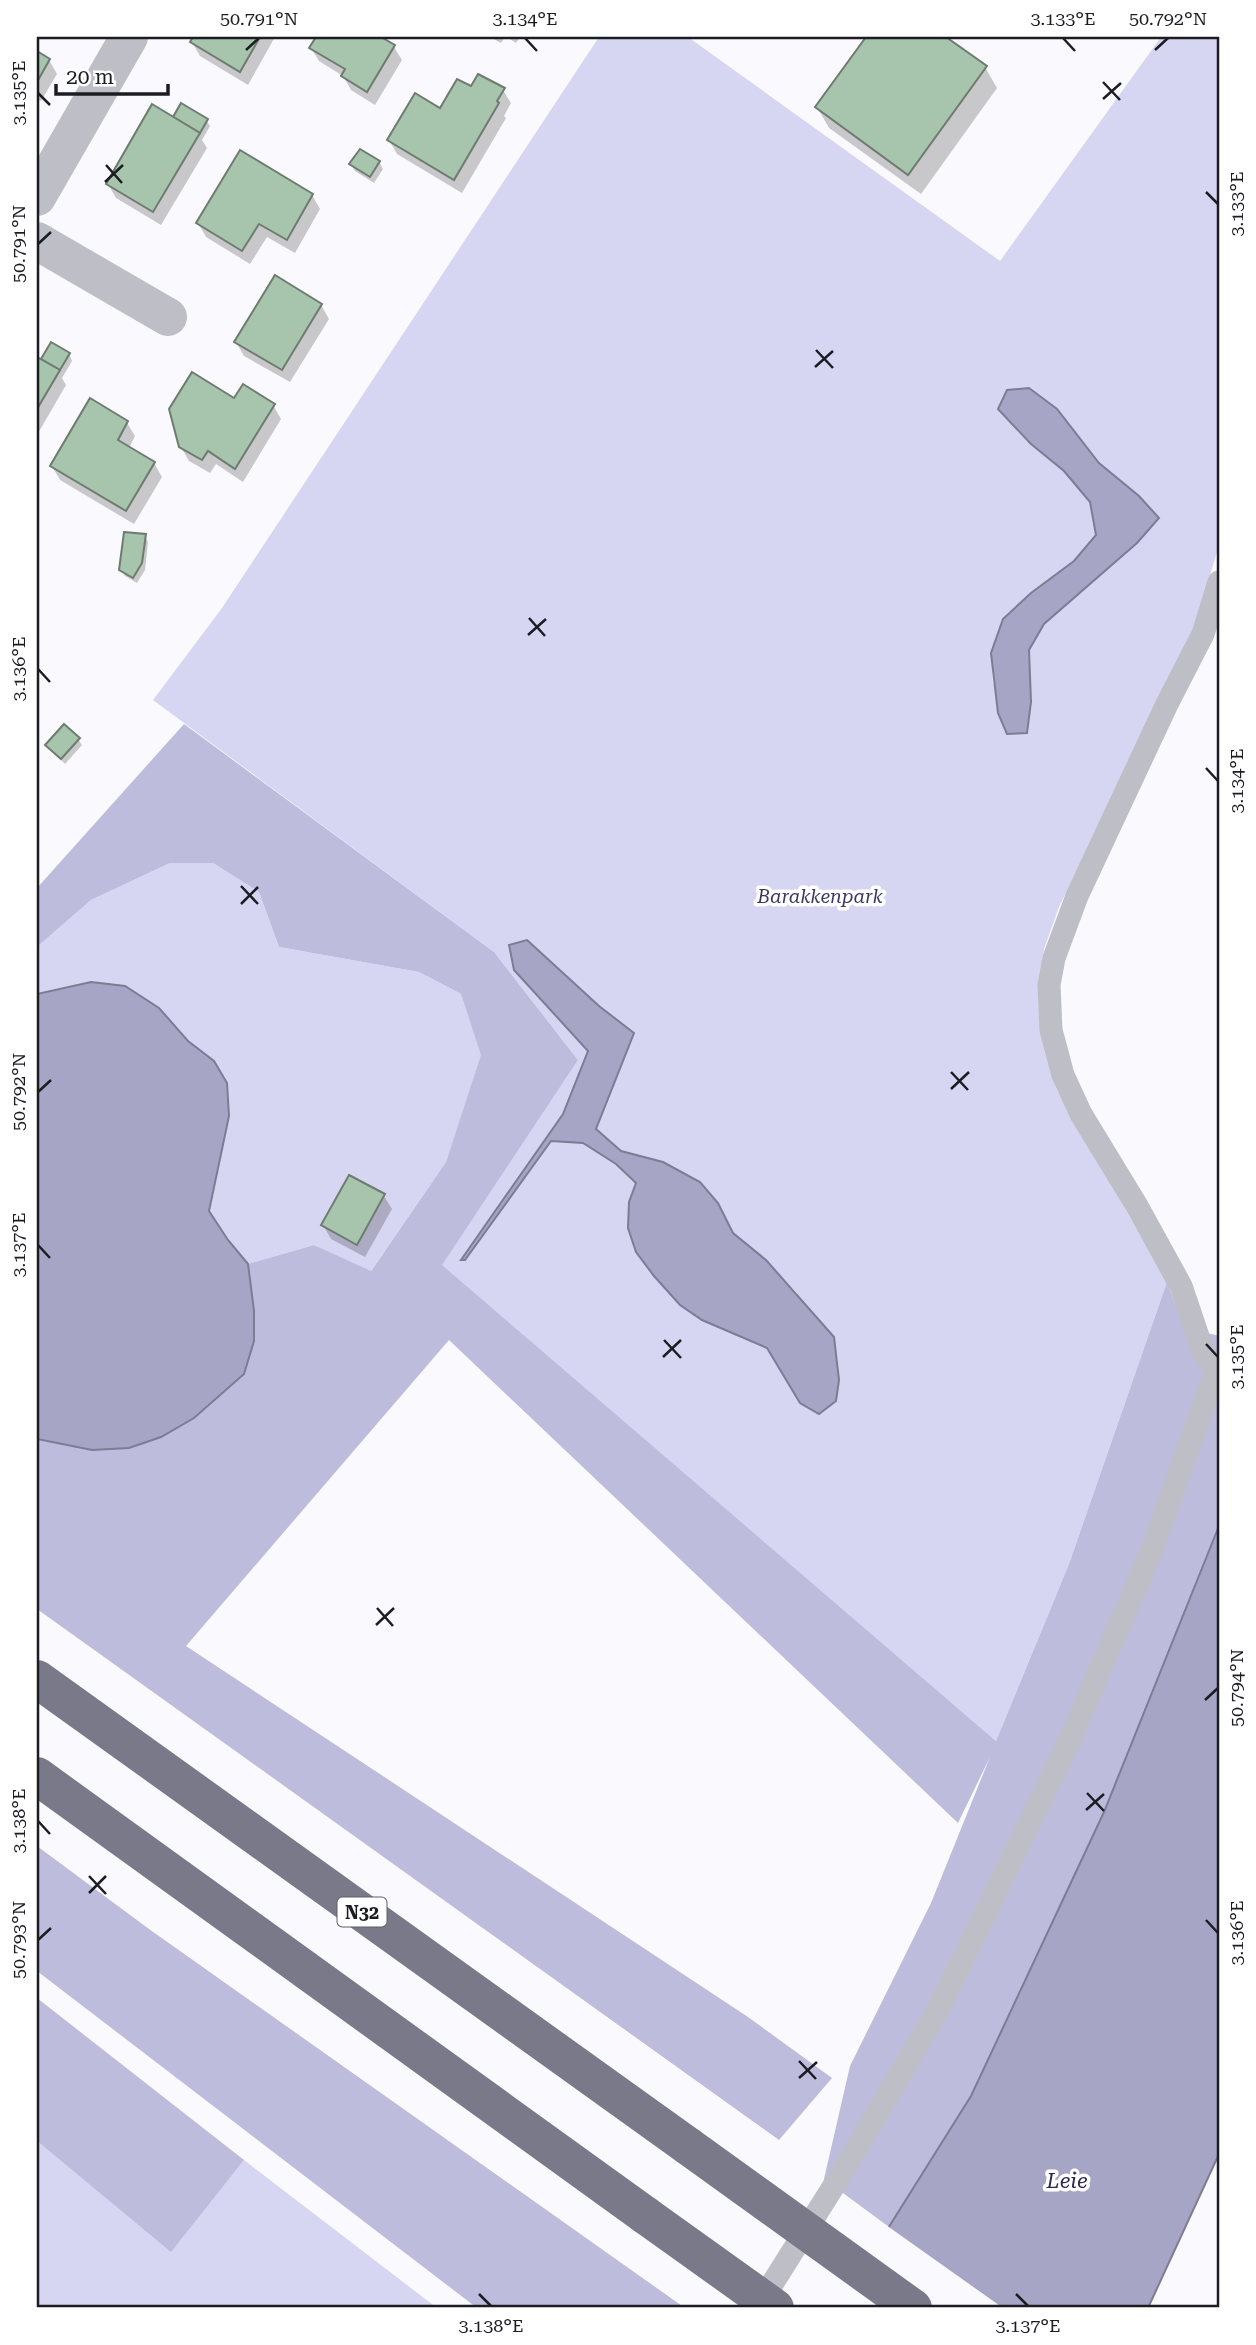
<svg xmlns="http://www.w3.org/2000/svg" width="1256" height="2345" viewBox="0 0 1256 2345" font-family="'Roboto Serif',serif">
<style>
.green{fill:#d7d6f2;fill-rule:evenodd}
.forest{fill:#bebcdd}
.water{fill:#a7a5c5;stroke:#7d7c94;stroke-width:2}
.pier{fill:#faf9fd}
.shadow{fill:#0003}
.building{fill:#a7c4ad;stroke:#6e7c70;stroke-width:2}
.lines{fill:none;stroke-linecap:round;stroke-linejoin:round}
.lane{stroke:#bebec6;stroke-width:23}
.street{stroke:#bebec6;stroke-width:38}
.highway{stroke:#7a7989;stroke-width:38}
.highway-bridge{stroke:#7a7989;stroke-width:38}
.ticks{fill:none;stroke:#1c1c23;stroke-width:2.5}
.labels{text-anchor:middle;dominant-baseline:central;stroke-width:7;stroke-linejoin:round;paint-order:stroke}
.shield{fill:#fff;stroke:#606065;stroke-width:2}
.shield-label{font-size:18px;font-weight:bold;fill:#1c1c23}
.park-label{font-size:19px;font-style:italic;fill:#3c3764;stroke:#fff}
.water-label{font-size:21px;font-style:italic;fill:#2e2753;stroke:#fff}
.neatline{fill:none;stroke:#1c1c23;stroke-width:2.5}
.ticks-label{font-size:18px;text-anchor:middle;fill:#1c1c23}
</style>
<rect width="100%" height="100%" fill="#faf9fd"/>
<g class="green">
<path d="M599,37H688L1000,261L1161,37H1219V545L1195,626L1059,907L1044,949L1040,977L1041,1034L1056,1088L1167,1282L1069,1564L996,1741L441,1265L578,1060L494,952L153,700L222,608ZM1029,388L1057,409L1099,463L1139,496L1137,543L1045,623L1029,650L1031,702L993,684L991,653L1003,619L1031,593L1074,561L1097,535L1090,502L1064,471L1031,444ZM514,970L599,1006L634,1033L595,1129L621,1151L663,1162L718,1203L733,1233L766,1260L797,1293L819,1414L801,1403L767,1348L702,1320L654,1276L636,1252L628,1228L629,1202L637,1184L616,1164L583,1143L551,1141L465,1260H461L563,1114L588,1051Z"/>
<polygon points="170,863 213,863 259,892 279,947 419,972 461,994 482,1055 446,1162 370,1272 314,1245 248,1264 228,1240 209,1211 229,1116 214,1061 188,1041 159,1008 91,982 37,994 37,947 91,900"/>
<polygon points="37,2141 171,2251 244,2160 437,2308 37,2308"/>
</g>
<g class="forest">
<polygon points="184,724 494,952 578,1060 442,1265 996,1741 1069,1564 1167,1282 1184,1327 1219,1336 1219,1526 1104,1812 971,2096 889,2227 824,2179 850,2066 931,1903 990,1757 958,1823 449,1340 186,1646 748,2017 832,2078 779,2140 37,1609 37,1439 92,1450 221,1395 244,1373 254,1341 254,1311 248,1264 314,1245 371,1271 446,1162 481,1055 461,994 419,972 279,947 259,892 213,863 170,863 91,900 37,947 37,888"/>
<polygon points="37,1846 149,1929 685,2308 477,2308 37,1971"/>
<polygon points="37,1998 244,2160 171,2252 37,2141"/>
</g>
<g class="water">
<polygon points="1029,388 1057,409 1099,463 1139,496 1159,518 1137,543 1044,624 1029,650 1031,702 1027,733 1007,734 998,713 991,653 1003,619 1031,593 1074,561 1096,535 1090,502 1064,471 1031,444 998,409 1007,390"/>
<polygon points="527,940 599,1006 634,1033 596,1129 621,1151 663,1162 700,1182 718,1203 733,1233 766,1260 834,1337 839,1380 836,1401 819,1414 800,1403 767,1348 702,1320 680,1305 654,1276 636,1252 628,1228 629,1202 636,1183 616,1164 583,1143 551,1141 465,1260 461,1260 563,1114 588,1051 514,970 509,945"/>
<polygon points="91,982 125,986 159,1008 188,1041 214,1061 227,1083 229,1116 209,1211 228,1240 248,1264 254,1311 254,1341 244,1374 194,1418 161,1437 129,1448 92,1450 37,1439 37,994"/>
<polygon points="1219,1526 1219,2154 1148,2308 838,2308 971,2096 1104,1812"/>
</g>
<polygon class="pier" points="886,2225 1003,2308 835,2308"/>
<g class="shadow">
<polygon points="195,37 275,37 248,85 200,56 192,42"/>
<polygon points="318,37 378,37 394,47 402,60 375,105 351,90 343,76 319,61 311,48"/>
<polygon points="490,37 505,37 501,43"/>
<polygon points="507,37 520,37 516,43"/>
<polygon points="868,37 943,37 985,67 997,88 921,194 829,128 817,107"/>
<polygon points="37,53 49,60 57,74 41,101 37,99"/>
<polygon points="503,90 511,103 504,116 506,118 462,193 397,154 389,140 440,110"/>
<polygon points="173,119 206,120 210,126 202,140 207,148 161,225 116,198 108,184"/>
<polygon points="379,162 383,169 374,183 355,171 351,164"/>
<polygon points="312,195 320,209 295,253 267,237 250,264 206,237 198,223"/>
<polygon points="321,305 329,319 290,382 244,356 236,342"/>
<polygon points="52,344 69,354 72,361 62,378 66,385 37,435 37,359 41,361"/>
<polygon points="90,401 127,423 135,436 129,448 154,463 162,477 134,524 60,480 52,466"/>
<polygon points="235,401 273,405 281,419 243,482 216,464 210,473 189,461 181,447"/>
<polygon points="145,536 148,542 145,570 137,583 125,576 121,569"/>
<polygon points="78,739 82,745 65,764 47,745"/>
<polygon points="384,1196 392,1209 365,1257 331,1239 323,1225"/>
</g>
<g class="building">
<polygon points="193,37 260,37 240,72 190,42"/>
<polygon points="316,37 381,37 395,45 367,92 341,76 345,69 309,48"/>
<polygon points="866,37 946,37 987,66 908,175 815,107"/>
<polygon points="37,51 50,59 37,82"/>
<polygon points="478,74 505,88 497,101 499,103 454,180 387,140 415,93 440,108 457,79 471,86"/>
<polygon points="181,103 208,119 200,133 173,117"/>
<polygon points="152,104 200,133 153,212 106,184"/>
<polygon points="360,149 380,161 370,177 349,164"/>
<polygon points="240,150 313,194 287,240 259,224 242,251 196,223"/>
<polygon points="275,275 322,304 282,370 234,342"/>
<polygon points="51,342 70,353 60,370 41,359"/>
<polygon points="37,357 60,370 37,409"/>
<polygon points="192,372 234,398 243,384 275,404 235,469 208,451 202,460 179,447 169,409"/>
<polygon points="90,398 128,421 118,440 155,462 126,511 50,466"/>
<polygon points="124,532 146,534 142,563 133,578 119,570"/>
<polygon points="64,724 80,738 61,759 45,745"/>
<polygon points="349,1175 385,1194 357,1245 321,1225"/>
</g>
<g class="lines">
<g class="lane">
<polyline points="1218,1366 1205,1357 1181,1286 1137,1206 1081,1114 1063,1075 1051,1030 1049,985 1054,958 1077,896 1167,704 1203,634 1219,582"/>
<polyline points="757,2308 845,2168 938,2010 1066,1748 1150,1555 1219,1362"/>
</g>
<g class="street">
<polyline points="37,197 129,37"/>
<polyline points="37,241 168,317"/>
</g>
<g class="highway">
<polyline points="37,1679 688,2146"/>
<polyline points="37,1776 645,2215"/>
</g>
<g class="highway-bridge">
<polyline points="688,2146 913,2308"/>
<polyline points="645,2215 775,2308"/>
</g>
</g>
<path class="ticks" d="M525,38L537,51M1063,38L1075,51M246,50L259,38M1155,50L1168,38M1103,82L1120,100M38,93L50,105M1103,99L1121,83M106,165L122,183M105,182L123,165M1206,192L1218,204M38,244L51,232M816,350L833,368M815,367L833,351M529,618L545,636M528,635L546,619M38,669L50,682M1206,768L1218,781M241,886L258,904M241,904L258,887M951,1072L968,1090M951,1089L969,1072M38,1092L51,1080M38,1245L50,1258M664,1340L681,1358M1206,1344L1218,1357M663,1357L681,1340M377,1608L393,1626M376,1625L394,1608M1205,1700L1218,1688M1087,1793L1104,1811M1086,1810L1104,1794M38,1821L50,1834M89,1876L106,1894M89,1893L106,1876M1206,1920L1218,1933M38,1940L51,1928M799,2061L816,2079M799,2078L817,2062M479,2294L491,2306M1016,2294L1028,2306"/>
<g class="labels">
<rect class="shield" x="337.5" y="1897.5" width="49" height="29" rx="5"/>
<g class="shield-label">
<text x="362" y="1912">N32</text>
</g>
<g class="park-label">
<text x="820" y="896">Barakkenpark</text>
</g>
<g class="water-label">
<text x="1067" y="2181">Leie</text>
</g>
</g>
<rect width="1256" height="2345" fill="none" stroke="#ffffff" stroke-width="77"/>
<path d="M56 84v10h112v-10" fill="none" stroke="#1c1c23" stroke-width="3.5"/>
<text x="66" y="84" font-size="21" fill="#1c1c23" stroke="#ffffff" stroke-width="5" paint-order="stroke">20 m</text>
<rect x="38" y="38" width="1180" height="2268" class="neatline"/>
<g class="ticks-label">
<text x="259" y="25">50.791°N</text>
<text x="525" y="25">3.134°E</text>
<text x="1063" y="25">3.133°E</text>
<text x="1168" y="25">50.792°N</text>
<text transform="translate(19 93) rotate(-90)" y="6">3.135°E</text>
<text transform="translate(1237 204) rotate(-90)" y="6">3.133°E</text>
<text transform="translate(19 244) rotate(-90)" y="6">50.791°N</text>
<text transform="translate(19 669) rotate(-90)" y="6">3.136°E</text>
<text transform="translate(1237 781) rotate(-90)" y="6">3.134°E</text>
<text transform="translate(19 1092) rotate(-90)" y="6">50.792°N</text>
<text transform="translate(19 1245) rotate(-90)" y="6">3.137°E</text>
<text transform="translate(1237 1357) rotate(-90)" y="6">3.135°E</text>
<text transform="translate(1237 1688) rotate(-90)" y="6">50.794°N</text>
<text transform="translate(19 1821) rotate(-90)" y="6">3.138°E</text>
<text transform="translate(1237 1933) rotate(-90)" y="6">3.136°E</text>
<text transform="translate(19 1940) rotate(-90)" y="6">50.793°N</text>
<text x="491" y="2332">3.138°E</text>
<text x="1028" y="2332">3.137°E</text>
</g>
</svg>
